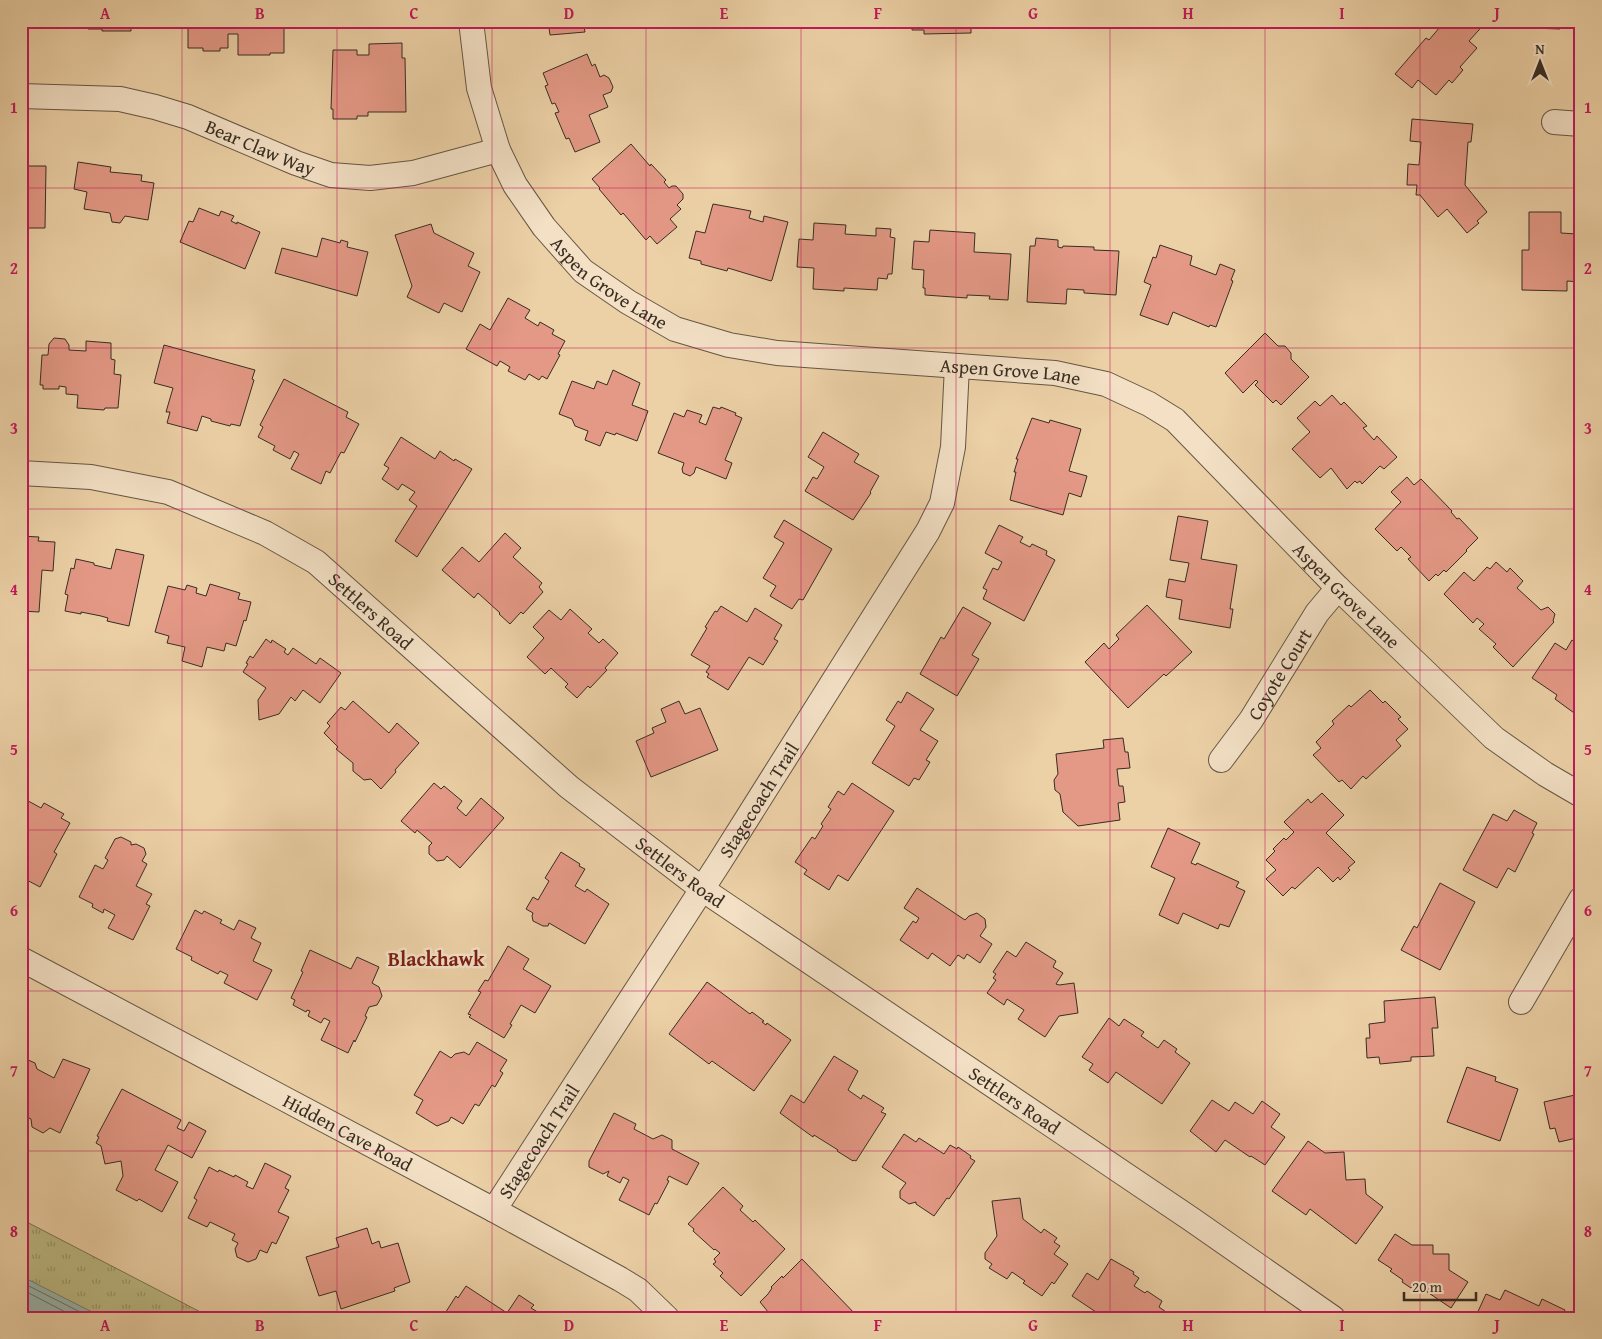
<svg xmlns="http://www.w3.org/2000/svg" width="1602" height="1339" viewBox="0 0 1602 1339" font-family="'Gentium Book Plus',serif">
<style>
.grass{fill:url(#grass-tufts);stroke:#7a7452}
.water{fill:#99b6ad;stroke:#727f75}
.lines{fill:none;stroke-linecap:round;stroke-linejoin:round}
.shore{stroke:#687268;stroke-width:1}
.building{fill:#e49986;stroke:#382d22}
.street-casing{stroke:#655643;stroke-width:26}
.street{stroke:#f3e0c5;stroke-width:24}
.grid{fill:none;stroke:#c2185b;stroke-width:1;stroke-opacity:0.55}
.labels{text-anchor:middle;dominant-baseline:central;stroke-width:5;stroke-linejoin:round;paint-order:stroke}
.street-label{font-size:19px;fill:#382d22;stroke:#f3e0c5}
.neighbourhood-label{font-size:20px;font-weight:bold;fill:#7a1f14;stroke:#f3e0c5}
.neatline{fill:none;stroke:#c2185b;stroke-width:2}
.grid-label{font-size:16px;text-anchor:middle;font-weight:bold;fill:#c2185b}
</style>
<defs>
<pattern id="grass-tufts" width="24" height="20" patternUnits="userSpaceOnUse" patternTransform="scale(1.25)"><rect width="24" height="20" fill="#bcba83"/><path d="M3 7l-1-3M5 7V3M7 7l1-3M15 17l-1-3M17 17v-4M19 17l1-3" fill="none" stroke="#9a986b"/></pattern>
</defs>
<rect width="100%" height="100%" fill="#ecd0a6"/>
<filter id="stains"><feTurbulence type="fractalNoise" baseFrequency=".004" numOctaves="4"/><feColorMatrix values="0 0 0 0 .2 0 0 0 0 .09 0 0 0 0 .02 0 0 0 .5 -.17"/></filter>
<radialGradient id="worn" r=".72"><stop offset=".6" stop-color="#630" stop-opacity="0"/><stop offset="1" stop-color="#630" stop-opacity=".3"/></radialGradient>
<polygon class="grass" points="21,1219 212,1318 21,1318"/>
<polygon class="water" points="21,1276 104,1318 21,1318"/>
<g class="lines">
<g class="shore">
<polyline points="21,1282 92,1318"/>
<polyline points="21,1289 77,1318"/>
</g>
</g>
<g class="building">
<polygon points="88,21 131,21 131,31 102,31 102,29 88,29"/>
<rect x="137" y="21" width="32" height="2"/>
<polygon points="188,21 274,21 274,23 284,23 284,53 270,53 270,55 238,55 238,34 228,34 228,48 220,48 220,51 203,51 203,48 188,48"/>
<polygon points="335,21 381,21 381,24 335,23"/>
<polygon points="548,21 583,21 585,32 550,35"/>
<polygon points="806,21 848,21 848,26 821,26 821,24 806,23"/>
<polygon points="893,21 987,21 987,27 971,27 971,33 924,34 924,30 912,30 912,27 893,27"/>
<rect x="1073" y="21" width="21" height="4"/>
<rect x="1288" y="21" width="24" height="3"/>
<polygon points="1445,21 1487,21 1469,41 1477,48 1460,67 1463,70 1452,83 1449,80 1436,95 1418,80 1412,88 1395,74 1426,38 1429,40"/>
<polygon points="1516,21 1560,21 1560,29 1531,28 1531,24 1516,24"/>
<polygon points="402,43 402,58 405,58 406,112 368,112 368,116 357,116 357,119 333,119 333,109 331,109 333,50 357,50 357,55 369,55 369,44"/>
<polygon points="587,54 592,66 595,64 600,77 604,75 609,78 613,87 611,92 603,95 608,107 589,115 600,142 575,152 569,138 566,139 555,113 559,112 555,103 552,104 545,86 548,85 543,73"/>
<polygon points="1412,119 1473,124 1471,142 1468,142 1465,185 1487,212 1477,221 1479,223 1467,233 1447,209 1438,217 1420,195 1416,195 1417,185 1407,185 1408,164 1419,165 1421,142 1410,141"/>
<polygon points="631,144 650,166 651,164 666,180 664,182 669,188 672,186 676,186 683,194 683,199 677,205 681,209 670,219 677,227 657,244 650,236 646,240 623,213 621,215 599,189 600,188 592,179"/>
<polygon points="78,162 111,167 110,172 142,175 141,181 154,183 148,220 125,216 120,223 112,222 110,213 84,209 87,192 74,189"/>
<polygon points="21,166 46,166 45,228 22,228"/>
<polygon points="713,204 751,211 749,218 763,222 764,216 788,222 772,280 771,281 728,268 727,271 701,264 701,261 689,258 696,231 705,233"/>
<polygon points="199,208 219,216 221,211 234,216 231,221 237,224 237,222 260,232 245,269 180,242 189,221 193,222"/>
<polygon points="1529,212 1561,212 1561,233 1577,234 1577,229 1581,229 1581,282 1567,281 1567,291 1522,290 1522,250 1529,250"/>
<polygon points="814,223 846,225 845,234 876,236 876,228 891,229 890,237 895,238 892,274 888,274 887,279 878,278 877,290 844,288 844,291 813,289 814,268 797,267 799,239 813,240"/>
<polygon points="431,224 434,233 474,253 468,266 480,272 462,312 444,303 439,313 407,297 412,286 395,235"/>
<polygon points="930,230 975,233 974,252 1011,254 1008,300 989,299 990,296 967,295 967,298 925,295 925,288 923,288 924,270 912,269 914,241 929,242"/>
<polygon points="322,238 340,243 341,240 348,242 347,247 368,252 357,296 275,273 282,248 317,257"/>
<polygon points="1036,238 1058,240 1058,247 1062,248 1063,246 1094,247 1094,250 1119,251 1116,295 1084,293 1084,290 1067,289 1066,304 1027,302 1030,246 1035,246"/>
<polygon points="1160,245 1192,256 1190,265 1216,275 1220,264 1235,270 1231,280 1233,281 1216,327 1210,325 1209,327 1173,312 1168,325 1140,315 1151,285 1144,282 1153,257 1156,258"/>
<polygon points="508,298 530,310 525,318 538,326 540,322 554,330 552,334 565,341 558,354 560,355 547,379 542,376 539,380 529,374 525,380 508,371 510,367 500,361 497,366 466,349 480,324 490,330"/>
<polygon points="1265,333 1278,346 1285,346 1291,353 1291,359 1309,377 1281,405 1276,400 1273,403 1255,385 1258,382 1256,380 1243,393 1225,373"/>
<polygon points="54,338 65,339 69,345 69,350 86,351 86,341 111,343 111,359 115,360 114,374 121,375 118,408 105,408 104,410 77,408 78,395 66,394 66,387 59,386 59,389 43,389 43,385 40,385 42,355 48,355 49,344"/>
<polygon points="164,345 255,370 252,379 254,380 240,426 231,424 230,426 211,421 211,419 202,416 197,431 167,423 170,412 166,412 173,388 154,383"/>
<polygon points="613,370 640,383 632,405 648,411 637,441 616,433 615,435 606,432 600,446 585,440 588,431 575,426 572,419 559,414 572,381 594,389 597,381 607,385"/>
<polygon points="284,379 348,412 346,417 359,424 344,453 341,452 330,473 326,471 321,484 291,469 299,454 294,451 290,459 273,450 275,446 258,437 263,427 260,425"/>
<polygon points="1332,395 1341,405 1344,402 1367,426 1363,428 1374,440 1377,436 1397,457 1384,469 1380,466 1362,484 1360,481 1357,483 1355,481 1347,489 1331,468 1320,478 1292,449 1310,432 1297,418 1315,401 1320,406"/>
<polygon points="713,407 720,409 721,407 736,413 735,415 742,418 725,460 732,463 726,479 696,467 694,473 690,476 683,473 682,469 684,463 658,453 674,413 684,417 687,410 702,415 699,422 706,425"/>
<polygon points="1032,418 1049,423 1050,420 1081,429 1069,471 1087,476 1081,497 1069,493 1063,515 1010,500 1016,472 1014,472 1018,459 1016,459"/>
<polygon points="823,432 859,454 854,462 879,476 870,492 871,493 853,520 805,491 813,477 817,479 824,467 808,457"/>
<polygon points="401,437 435,459 440,451 454,461 455,459 472,469 417,557 395,541 417,506 409,500 415,492 402,484 398,490 382,479 389,468 384,465"/>
<polygon points="1407,477 1414,485 1421,479 1452,511 1451,512 1457,519 1459,518 1478,538 1466,550 1467,551 1446,572 1444,570 1438,576 1436,574 1429,581 1408,559 1411,557 1401,547 1397,551 1375,529 1401,502 1391,492"/>
<polygon points="1178,516 1208,521 1201,559 1237,565 1230,609 1233,609 1230,628 1179,619 1182,600 1166,597 1169,579 1185,582 1189,563 1170,560"/>
<polygon points="784,520 832,549 803,600 799,599 792,609 770,596 776,586 763,578 784,543 774,537"/>
<polygon points="999,525 1023,537 1020,542 1030,547 1032,544 1047,551 1046,555 1055,560 1024,621 983,599 987,590 983,588 993,568 998,570 1002,562 985,553"/>
<polygon points="505,533 521,548 513,557 542,583 539,587 543,592 523,614 521,612 510,624 499,614 500,613 478,593 474,598 442,570 462,547 479,562"/>
<polygon points="21,536 39,537 38,541 55,542 53,571 42,570 39,612 21,611"/>
<polygon points="116,549 144,555 129,626 107,621 108,618 101,616 81,612 81,614 65,611 68,595 65,594 71,568 74,569 76,559 94,563 94,565 111,569"/>
<polygon points="1496,562 1507,572 1510,568 1523,581 1517,588 1541,610 1548,607 1555,614 1553,621 1554,622 1513,667 1493,647 1496,644 1479,629 1484,624 1477,618 1473,623 1444,594 1464,572 1474,581 1487,567 1490,569"/>
<polygon points="210,584 240,593 238,599 251,602 246,621 244,620 236,646 226,643 224,651 207,647 202,667 182,661 185,647 167,643 169,636 155,632 168,586 185,590 187,585 197,588 196,593 206,596"/>
<polygon points="1147,605 1192,652 1166,676 1164,674 1128,708 1085,662 1104,643 1109,649 1119,639 1116,635"/>
<polygon points="721,606 747,622 755,608 782,625 774,639 778,641 763,665 749,657 728,690 707,677 709,674 706,672 710,666 691,655 707,628 705,627 715,611 717,612"/>
<polygon points="963,607 991,623 972,655 979,659 957,696 920,674 941,637 944,639"/>
<polygon points="570,609 592,629 588,633 599,643 603,639 618,653 605,668 607,670 590,688 588,686 577,698 565,687 568,684 551,668 545,674 527,657 544,638 533,627 549,610 561,620"/>
<polygon points="266,639 271,643 272,640 286,649 284,652 288,655 293,648 316,664 320,658 341,673 320,703 303,690 295,701 291,697 279,714 259,720 258,700 266,688 243,672 248,664 246,663 250,656 253,658"/>
<polygon points="1572,640 1581,646 1581,718 1555,699 1557,695 1532,678 1555,643 1566,650"/>
<polygon points="1370,690 1383,703 1385,701 1401,717 1398,719 1408,729 1396,740 1401,746 1366,779 1363,776 1351,789 1342,780 1339,782 1313,755 1321,748 1316,742 1334,724 1332,721 1349,705 1351,707"/>
<polygon points="907,692 934,709 920,730 938,741 926,760 930,762 919,780 914,778 909,786 872,763 895,726 886,720 898,701 901,703"/>
<polygon points="353,701 389,733 397,723 419,743 395,770 396,772 381,789 371,779 364,780 353,771 353,763 336,749 338,747 324,733 330,726 327,723 341,707 345,710"/>
<polygon points="679,701 685,714 700,708 718,750 651,777 636,741 654,733 652,728 666,722 661,709"/>
<polygon points="1123,738 1125,752 1128,752 1130,768 1117,769 1119,786 1123,786 1125,802 1118,803 1120,820 1078,826 1063,812 1060,794 1055,790 1054,780 1058,774 1056,754 1104,748 1103,740"/>
<polygon points="434,783 441,789 444,786 462,801 457,808 466,816 481,798 504,818 460,868 447,856 444,860 437,861 429,854 429,846 432,843 417,830 415,833 401,821"/>
<polygon points="852,783 894,811 848,881 838,875 829,890 804,874 807,870 795,862 812,837 815,839 823,826 821,824 831,809 828,807 838,791 844,795"/>
<polygon points="1322,793 1344,815 1326,833 1355,862 1348,868 1350,870 1340,880 1338,877 1333,882 1318,867 1295,889 1292,887 1283,896 1266,879 1276,870 1266,860 1275,851 1273,849 1284,838 1286,840 1294,832 1284,822 1308,799 1311,803"/>
<polygon points="21,797 41,808 44,803 64,814 61,818 70,823 54,852 57,854 40,887 21,877"/>
<polygon points="1514,810 1537,823 1532,833 1534,834 1515,872 1508,868 1497,888 1463,870 1493,814 1507,821"/>
<polygon points="1168,828 1200,843 1191,863 1196,865 1197,863 1239,882 1236,887 1245,891 1229,927 1220,924 1218,929 1183,913 1178,924 1159,915 1175,878 1151,867"/>
<polygon points="121,837 131,842 131,845 136,844 144,848 146,854 142,861 147,864 136,886 152,894 146,904 150,906 133,940 108,928 115,915 104,909 103,913 92,907 93,904 79,897 95,865 103,869 108,860 105,858 115,839"/>
<polygon points="561,852 580,864 579,866 585,869 575,886 585,892 587,889 609,904 585,944 549,923 548,926 543,926 533,921 532,916 533,913 526,909 533,897 538,900 549,881 545,878"/>
<polygon points="1440,883 1475,902 1440,970 1401,950 1414,926 1417,928"/>
<polygon points="917,888 965,920 969,916 977,913 985,919 986,927 980,936 992,944 980,963 967,954 964,959 958,955 950,966 932,953 928,959 900,940 913,921 916,923 919,918 904,908"/>
<polygon points="195,910 202,914 204,911 222,920 220,923 234,930 239,920 256,928 251,938 261,943 253,961 272,970 257,1000 224,983 228,975 220,971 218,974 191,960 192,957 176,949"/>
<polygon points="1026,942 1056,961 1053,967 1063,973 1056,984 1059,985 1074,983 1078,1013 1059,1016 1045,1037 1018,1019 1024,1010 1007,999 1004,1005 987,993 996,980 993,978 996,974 993,972 1007,951 1016,957"/>
<polygon points="508,946 529,959 523,969 551,986 535,1013 521,1005 510,1024 512,1025 504,1038 469,1017 471,1015 468,1014 481,992 478,991 485,980 488,981"/>
<polygon points="310,950 351,969 357,957 379,967 372,983 379,987 382,996 377,1005 369,1007 365,1016 367,1017 355,1042 354,1040 348,1053 321,1040 330,1021 324,1018 321,1023 308,1016 310,1011 307,1010 306,1012 293,1005 295,1000 291,998 303,972 301,971"/>
<polygon points="707,982 750,1014 752,1012 764,1021 762,1022 766,1025 767,1023 791,1040 754,1091 712,1061 709,1064 669,1034"/>
<polygon points="1435,997 1438,1028 1432,1028 1434,1056 1411,1057 1411,1061 1380,1064 1379,1057 1367,1058 1366,1038 1370,1038 1369,1024 1385,1022 1384,1001"/>
<polygon points="1109,1018 1119,1026 1124,1019 1144,1032 1141,1036 1158,1048 1164,1040 1177,1049 1175,1052 1190,1063 1162,1104 1116,1072 1108,1083 1089,1070 1093,1064 1082,1057"/>
<polygon points="477,1042 507,1060 500,1071 503,1073 495,1087 492,1085 479,1106 475,1104 463,1124 451,1117 449,1121 437,1126 416,1113 423,1100 414,1095 440,1051 451,1058 455,1054 464,1052 469,1055"/>
<polygon points="834,1056 858,1071 848,1090 861,1099 863,1095 884,1108 881,1112 886,1114 856,1161 854,1160 853,1161 837,1151 838,1150 814,1135 813,1137 780,1113 791,1095 804,1103"/>
<polygon points="26,1059 35,1063 37,1069 54,1078 63,1059 90,1069 60,1133 50,1128 43,1133 32,1127 31,1119 21,1114 21,1060"/>
<polygon points="1467,1067 1496,1077 1495,1081 1518,1089 1500,1141 1447,1122"/>
<polygon points="122,1089 181,1120 177,1128 184,1131 189,1122 206,1131 192,1158 168,1145 155,1170 178,1182 162,1212 139,1199 137,1201 116,1190 123,1176 121,1161 105,1164 101,1146 96,1143 99,1137 97,1136"/>
<polygon points="1581,1091 1581,1137 1559,1142 1555,1128 1550,1129 1544,1102 1575,1095 1575,1092"/>
<polygon points="1212,1100 1229,1111 1235,1102 1253,1114 1262,1101 1280,1114 1271,1127 1285,1137 1265,1165 1251,1156 1250,1157 1225,1140 1216,1152 1190,1131"/>
<polygon points="614,1113 636,1124 634,1129 653,1139 662,1135 672,1140 672,1149 699,1163 687,1185 669,1176 667,1180 669,1181 657,1204 655,1203 649,1215 619,1200 629,1180 623,1177 620,1183 607,1176 609,1171 603,1174 589,1167 589,1161"/>
<polygon points="904,1134 916,1142 919,1138 944,1154 950,1145 957,1149 958,1147 971,1156 970,1158 975,1161 949,1199 947,1198 934,1216 916,1204 916,1202 909,1204 900,1198 900,1191 906,1183 882,1167"/>
<polygon points="1308,1141 1325,1153 1344,1152 1346,1180 1365,1179 1366,1194 1383,1207 1356,1244 1310,1209 1306,1215 1272,1191"/>
<polygon points="265,1163 291,1176 285,1188 289,1190 278,1212 289,1217 276,1244 272,1242 267,1253 260,1250 256,1259 248,1262 237,1257 235,1249 238,1243 232,1240 235,1234 210,1222 207,1227 188,1218 197,1200 194,1198 209,1167 218,1172 219,1170 234,1177 235,1175 248,1182 246,1186 253,1189"/>
<polygon points="723,1187 743,1206 740,1210 753,1222 755,1220 785,1249 741,1296 720,1276 723,1273 713,1264 716,1262 714,1259 720,1253 715,1249 714,1250 693,1231 694,1229 688,1224"/>
<polygon points="1020,1198 1023,1219 1041,1233 1044,1229 1057,1238 1054,1242 1060,1246 1054,1254 1068,1264 1054,1284 1052,1282 1042,1296 1023,1283 1025,1281 1012,1272 1007,1279 989,1268 992,1264 985,1259 985,1253 997,1236 992,1201"/>
<polygon points="367,1228 372,1244 379,1241 381,1248 398,1243 410,1282 394,1288 395,1291 341,1309 336,1291 319,1296 306,1257 339,1247 336,1238"/>
<polygon points="1395,1234 1412,1245 1433,1245 1433,1254 1449,1254 1449,1270 1468,1282 1451,1308 1414,1283 1411,1288 1402,1282 1403,1280 1390,1271 1392,1269 1378,1260"/>
<polygon points="802,1259 859,1318 773,1318 760,1302 768,1294 772,1288 771,1287 782,1276 783,1278"/>
<polygon points="1111,1259 1134,1272 1133,1274 1139,1278 1134,1286 1145,1293 1147,1291 1162,1301 1159,1307 1169,1314 1167,1318 1105,1318 1072,1296 1087,1273 1098,1280"/>
<polygon points="466,1286 507,1313 519,1295 534,1305 531,1308 541,1314 539,1318 442,1318 456,1296 458,1298"/>
<polygon points="1505,1290 1539,1306 1542,1299 1565,1310 1562,1317 1564,1318 1475,1318 1486,1294 1500,1300"/>
</g>
<g class="lines">
<g class="street-casing">
<g id="street">
<path id="s1" d="M471,21L479,88L498,150L515,185L544,227L583,271L628,302L675,329L729,345L777,353L1055,373L1106,384L1149,404L1175,420L1338,588L1494,738L1545,774L1581,795"/>
<path id="s2" d="M21,96L120,99L155,107L188,117L296,163L331,175L370,178L413,173L498,150"/>
<polyline points="1554,122 1581,124"/>
<path id="s3" d="M21,473L91,477L168,492L265,533L316,562L569,787L702,889L1191,1219L1333,1318"/>
<path id="s4" d="M1221,760L1251,720L1317,613L1338,588"/>
<path id="s5" d="M21,959L494,1210L620,1279L638,1290L667,1318"/>
<polyline points="1521,1002 1581,899"/>
<path id="s6" d="M494,1210L719,863L928,531L942,503L953,447L957,366"/>
</g>
</g>
<use href="#street" class="street"/>
</g>
<path class="grid" d="M182,21V1318M337,21V1318M492,21V1318M646,21V1318M801,21V1318M956,21V1318M1110,21V1318M1265,21V1318M1420,21V1318M21,188H1581M21,348H1581M21,509H1581M21,670H1581M21,830H1581M21,991H1581M21,1151H1581"/>
<g class="labels">
<g class="street-label">
<text stroke="none"><textPath href="#s2" startOffset="248">Bear Claw Way</textPath></text>
<text stroke="none"><textPath href="#s1" startOffset="309">Aspen Grove Lane</textPath></text>
<text stroke="none"><textPath href="#s1" startOffset="729">Aspen Grove Lane</textPath></text>
<text stroke="none"><textPath href="#s1" startOffset="1149">Aspen Grove Lane</textPath></text>
<text stroke="none"><textPath href="#s3" startOffset="386">Settlers Road</textPath></text>
<text stroke="none"><textPath href="#s4" startOffset="104">Coyote Court</textPath></text>
<text stroke="none"><textPath href="#s6" startOffset="488">Stagecoach Trail</textPath></text>
<text stroke="none"><textPath href="#s3" startOffset="791">Settlers Road</textPath></text>
<text stroke="none"><textPath href="#s3" startOffset="1196">Settlers Road</textPath></text>
<text stroke="none"><textPath href="#s5" startOffset="370">Hidden Cave Road</textPath></text>
<text stroke="none"><textPath href="#s6" startOffset="82">Stagecoach Trail</textPath></text>
</g>
<g class="neighbourhood-label">
<text x="436" y="958">Blackhawk</text>
</g>
</g>
<rect width="1602" height="1339" fill="none" stroke="#ecd0a6" stroke-width="55"/>
<g transform="translate(1540 62)" stroke="#f3e0c5" stroke-width="4" paint-order="stroke">
<path d="M0-4L9 19L0 12L-9 19Z" fill="#382d22"/>
<text y="-8" font-size="14" font-weight="bold" text-anchor="middle" fill="#382d22">N</text>
</g>
<path d="M1404 1292v8h72v-8" fill="none" stroke="#382d22" stroke-width="2.5"/>
<text x="1412" y="1292" font-size="15" fill="#382d22" stroke="#f3e0c5" stroke-width="4" paint-order="stroke">20 m</text>
<rect x="28" y="28" width="1546" height="1284" class="neatline"/>
<g class="grid-label">
<text x="105" y="19">A</text>
<text x="260" y="19">B</text>
<text x="414" y="19">C</text>
<text x="569" y="19">D</text>
<text x="724" y="19">E</text>
<text x="878" y="19">F</text>
<text x="1033" y="19">G</text>
<text x="1188" y="19">H</text>
<text x="1342" y="19">I</text>
<text x="1497" y="19">J</text>
<text x="14" y="113">1</text>
<text x="1588" y="113">1</text>
<text x="14" y="274">2</text>
<text x="1588" y="274">2</text>
<text x="14" y="434">3</text>
<text x="1588" y="434">3</text>
<text x="14" y="595">4</text>
<text x="1588" y="595">4</text>
<text x="14" y="755">5</text>
<text x="1588" y="755">5</text>
<text x="14" y="916">6</text>
<text x="1588" y="916">6</text>
<text x="14" y="1076">7</text>
<text x="1588" y="1076">7</text>
<text x="14" y="1237">8</text>
<text x="1588" y="1237">8</text>
<text x="105" y="1331">A</text>
<text x="260" y="1331">B</text>
<text x="414" y="1331">C</text>
<text x="569" y="1331">D</text>
<text x="724" y="1331">E</text>
<text x="878" y="1331">F</text>
<text x="1033" y="1331">G</text>
<text x="1188" y="1331">H</text>
<text x="1342" y="1331">I</text>
<text x="1497" y="1331">J</text>
</g>
<rect width="100%" height="100%" filter="url(#stains)"/>
<rect width="100%" height="100%" fill="url(#worn)"/>
</svg>
